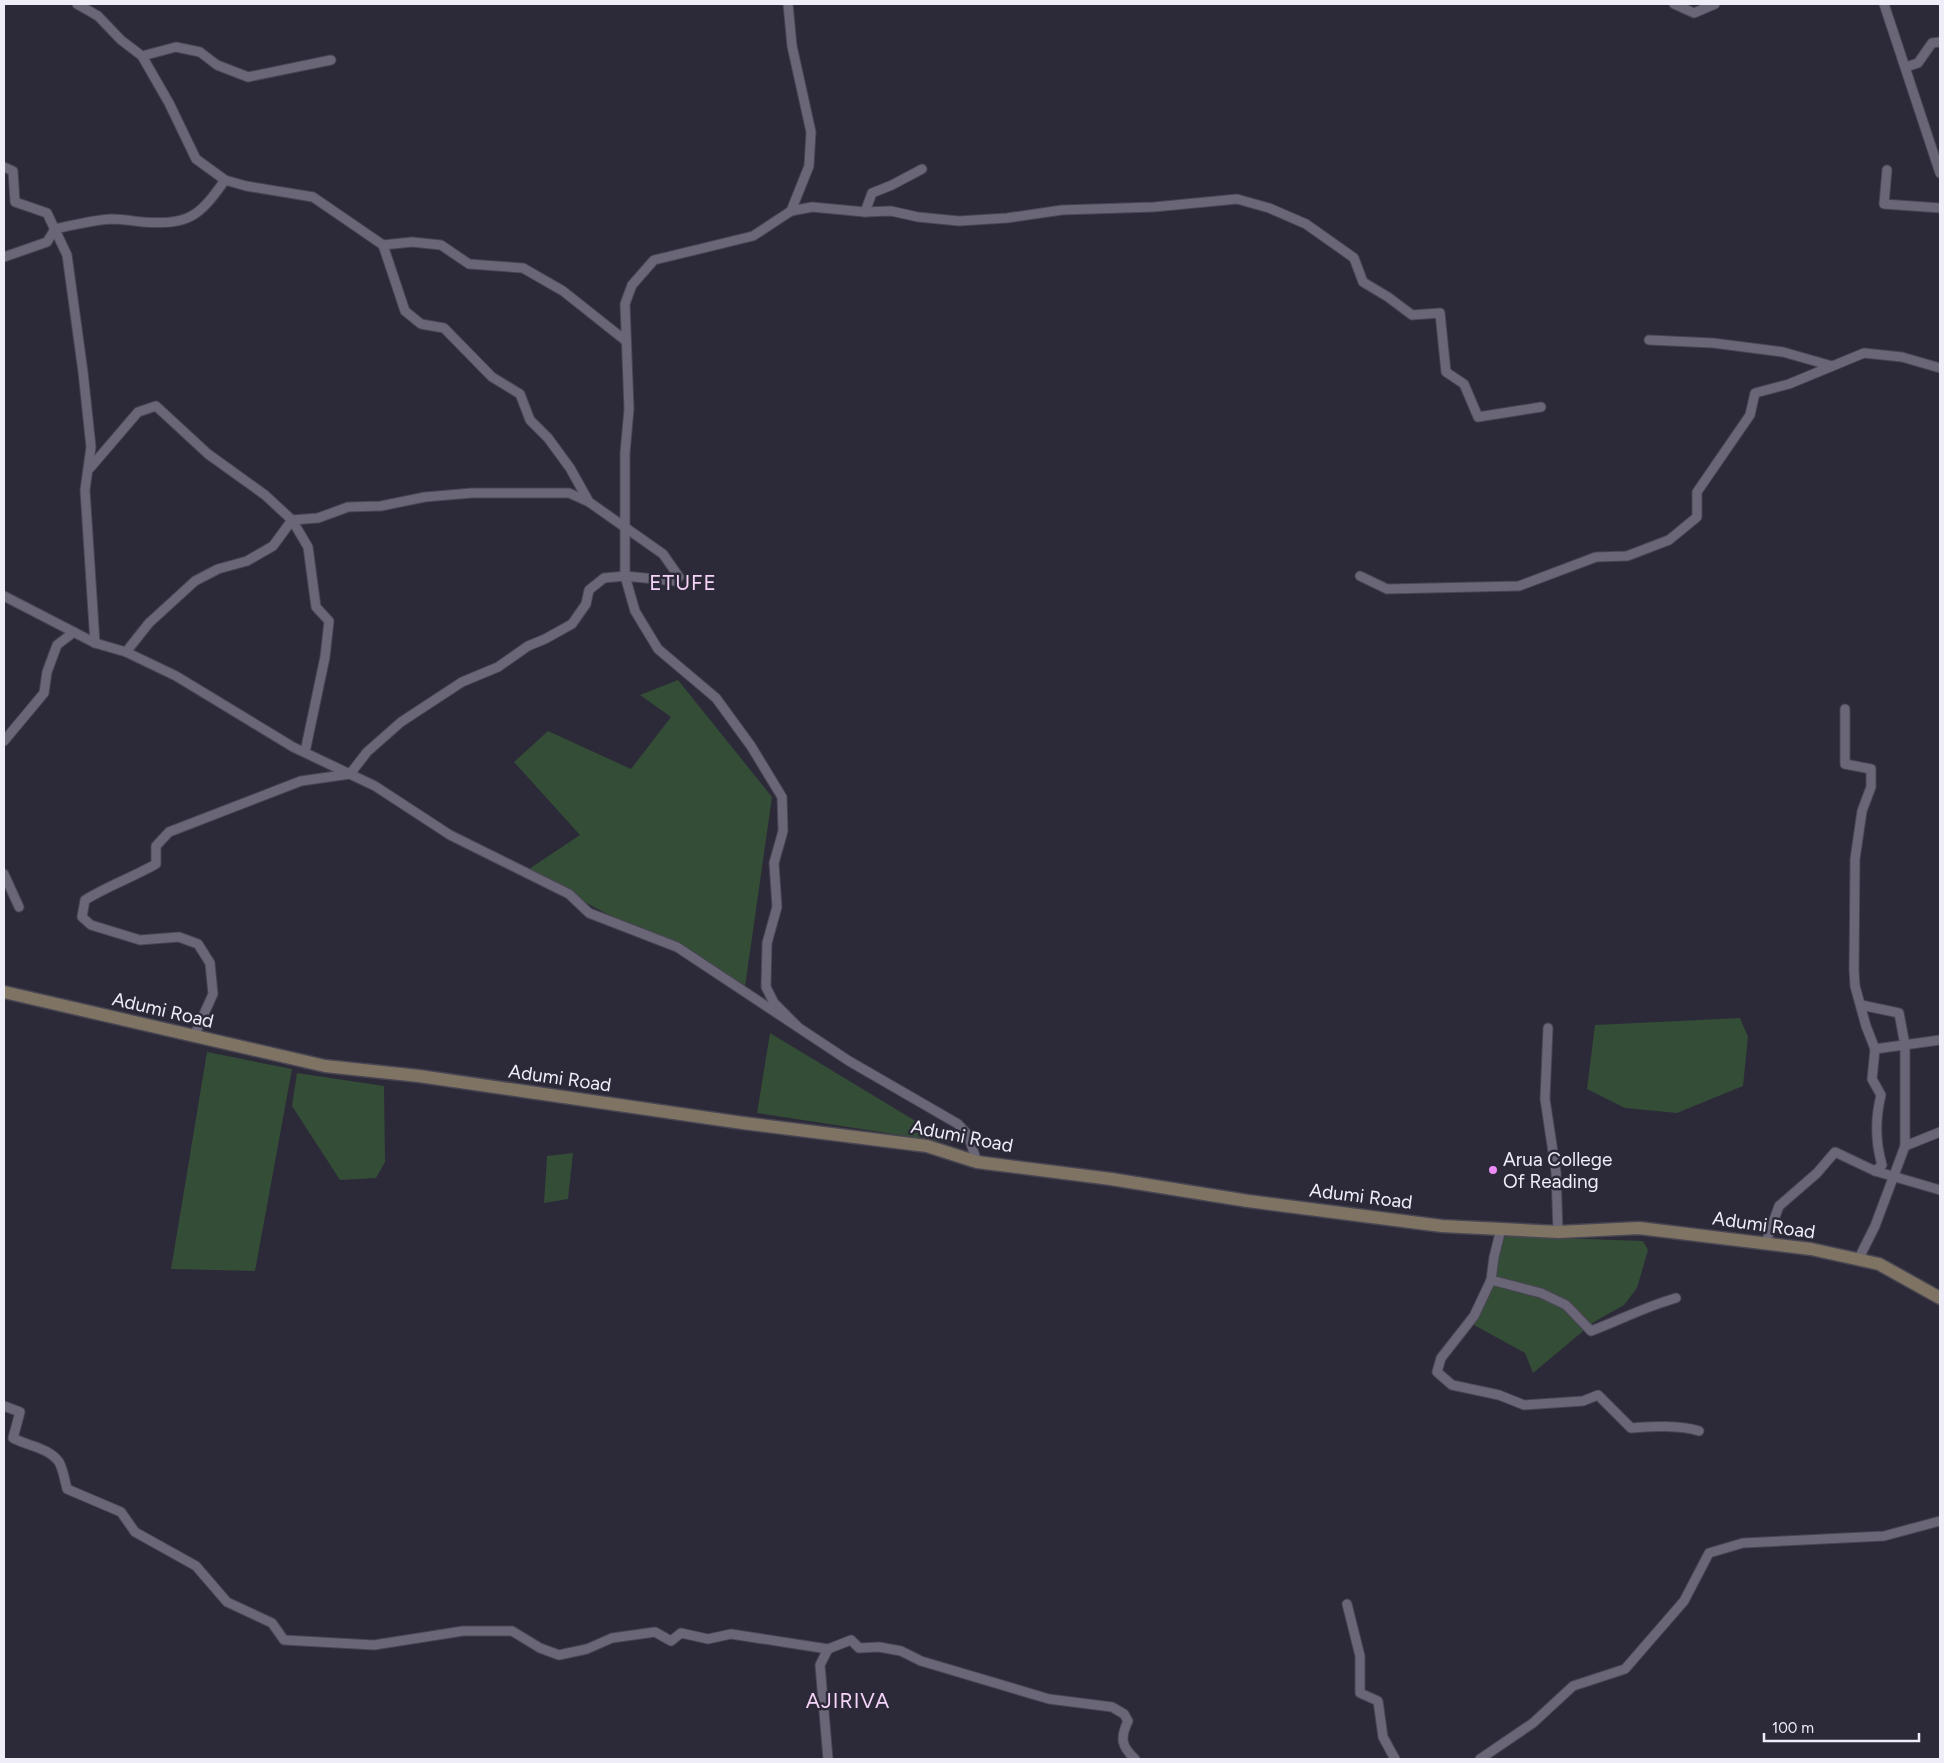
<svg xmlns="http://www.w3.org/2000/svg" width="1944" height="1763" viewBox="0 0 1944 1763" font-family="Figtree,sans-serif">
<style>
.green{fill:#344d37}
.lines{fill:none;stroke-linecap:round;stroke-linejoin:round}
.minor-casing{stroke:#494653;stroke-width:11}
.secondary-casing{stroke:#494653;stroke-width:15}
.minor{stroke:#6a6678;stroke-width:9}
.secondary{stroke:#7f7464;stroke-width:12}
.poi-dot{fill:#ed8cf9;stroke:#2c2938;stroke-width:2}
.labels{text-anchor:middle;dominant-baseline:central;stroke-width:5;stroke-linejoin:round;paint-order:stroke}
.street-label{font-size:19px;fill:#efedf7;stroke:#2c2938}
.poi-label{font-size:19px;fill:#efedf7;stroke:#2c2938;text-anchor:start}
.quarter-label{font-size:21px;letter-spacing:1px;fill:#f5d4f9;stroke:#2c2938}
</style>
<rect width="100%" height="100%" fill="#2c2938"/>
<g class="green">
<polygon points="678,680 772,797 745,987 526,871 580,835 514,762 548,731 631,769 671,717 640,695"/>
<polygon points="1740,1018 1748,1037 1743,1086 1677,1113 1625,1108 1587,1089 1595,1025"/>
<polygon points="770,1033 952,1143 757,1113"/>
<polygon points="207,1052 292,1069 255,1271 171,1269"/>
<polygon points="297,1073 384,1086 385,1162 376,1178 340,1180 292,1106"/>
<polygon points="573,1153 568,1199 544,1203 547,1156"/>
<path d="M1507,1236L1643,1241L1648,1250L1637,1288L1624,1305L1594,1322L1533,1373L1525,1353L1474,1325L1472,1314L1492,1291C1490,1270 1487,1248 1507,1236Z"/>
</g>
<g class="lines">
<g class="minor-casing">
<g id="minor">
<polyline points="77,4 98,16 121,40 142,56 176,47 200,52 217,65 248,77 331,60"/>
<polyline points="788,4 792,46 811,132 809,166 791,211 753,236 654,260 632,285 625,304 629,409 625,453 625,576 635,611 658,649 716,698 751,746 782,797 783,831 774,863 777,907 767,943 766,987 774,1003 797,1026"/>
<polyline points="1674,4 1694,13 1715,4"/>
<polyline points="1884,4 1940,173"/>
<polyline points="142,56 169,103 196,159 225,180 246,186 313,197 383,245 412,242 441,245 469,264 523,268 563,291 626,341"/>
<polyline points="1906,67 1918,63 1932,43 1940,42"/>
<polyline points="4,167 13,171 15,202 47,213 67,255 83,372 91,447 85,490 95,643"/>
<polyline points="1887,170 1884,204 1940,208"/>
<polyline points="791,211 812,207 865,212 872,193 892,185 922,169"/>
<polyline points="865,212 891,211 918,217 959,221 1007,218 1062,210 1154,207 1237,199 1269,208 1306,224 1354,258 1363,282 1388,297 1412,315 1440,313 1446,372 1464,384 1478,417 1541,407"/>
<path d="M4,257L47,242L55,229C73,225 93,220 112,219C122,219 133,221 143,222C189,225 199,217 225,180"/>
<polyline points="1649,340 1713,343 1783,352 1832,366"/>
<polyline points="90,468 138,412 156,406 208,454 265,495 292,520 308,547 316,607 329,621 325,657 305,752"/>
<polyline points="1360,576 1387,589 1519,586 1596,557 1627,556 1669,540 1697,517 1697,492 1750,415 1755,393 1789,384 1864,353 1902,357 1940,368"/>
<polyline points="4,596 95,643 126,652 176,676 293,747 375,786 450,835 569,894 589,913 677,947 849,1061 958,1124 968,1135 977,1162"/>
<polyline points="126,652 149,623 195,581 218,569 247,561 273,546 292,520 318,518 348,507 381,506 425,497 472,493 569,493 589,502"/>
<polyline points="4,741 44,693 47,672 57,645 74,632"/>
<polyline points="4,874 19,907"/>
<polyline points="1548,1028 1545,1099 1556,1172 1558,1232"/>
<path d="M194,1036L213,994L210,963L198,944L179,937L140,940L91,925L82,917L85,900C108,886 133,877 156,864V846L169,832L301,781L350,774L367,752L401,722L462,682L498,667L528,646L545,639L572,624L586,604L589,590L604,578L625,576L675,581L679,577L663,554L589,502L570,468L548,438L530,420L520,394L492,377L444,328L421,324L405,311L383,245"/>
<polyline points="1875,1049 1940,1040"/>
<polyline points="1905,1146 1940,1132"/>
<polyline points="1875,1171 1940,1190"/>
<path d="M1501,1229L1494,1257L1491,1280L1474,1316L1441,1358L1437,1372L1452,1385L1499,1395L1524,1405L1583,1401L1598,1395L1631,1428C1649,1426 1682,1425 1699,1431"/>
<path d="M1766,1242L1779,1206L1817,1173L1835,1152L1875,1171L1882,1165C1875,1141 1875,1119 1881,1095L1872,1079L1875,1049L1866,1026L1855,986L1854,970L1855,859L1862,811L1871,787V769L1845,764V709"/>
<polyline points="1858,1260 1875,1226 1905,1146 1905,1045 1899,1013 1861,1005"/>
<path d="M1491,1280L1541,1293L1566,1305L1591,1331C1620,1320 1647,1306 1676,1298"/>
<path d="M4,1406L20,1412L13,1438C27,1446 48,1447 59,1462C63,1469 65,1481 67,1489L121,1512L135,1532L196,1566L227,1602L272,1623L284,1640L374,1645L463,1631H512L540,1648L559,1655L587,1649L612,1638L655,1632L671,1641L681,1633L708,1639L731,1634L828,1649L851,1640L859,1648L879,1647L901,1651L921,1661L1049,1699L1112,1707L1124,1714L1128,1721C1120,1738 1121,1746 1135,1759"/>
<polyline points="1347,1604 1360,1656 1360,1693 1378,1701 1383,1737 1395,1759"/>
<polyline points="828,1649 820,1665 828,1759"/>
<polyline points="1480,1759 1533,1723 1573,1686 1625,1669 1684,1601 1709,1553 1743,1543 1884,1536 1940,1521"/>
</g>
</g>
<g class="secondary-casing">
<polyline id="secondary" points="4,992 325,1066 419,1076 743,1123 927,1146 977,1162 1111,1179 1248,1201 1442,1226 1558,1232 1639,1228 1811,1249 1879,1264 1940,1298"/>
</g>
<use href="#minor" class="minor"/>
<use href="#secondary" class="secondary"/>
</g>
<circle class="poi-dot" cx="1493" cy="1170" r="5"/>
<g class="labels">
<g class="street-label">
<text transform="translate(163 1010) rotate(13)">Adumi Road</text>
<text transform="translate(560 1078) rotate(8)">Adumi Road</text>
<text transform="translate(962 1136) rotate(11)">Adumi Road</text>
<text transform="translate(1361 1196) rotate(7)">Adumi Road</text>
<text transform="translate(1764 1225) rotate(8)">Adumi Road</text>
</g>
<g class="poi-label">
<text x="1503" y="1159">Arua College<tspan x="1503" dy="22">Of Reading</tspan></text>
</g>
<g class="quarter-label">
<text x="683" y="582">ETUFE</text>
<text x="848" y="1700">AJIRIVA</text>
</g>
</g>
<rect width="1944" height="1763" fill="none" stroke="#efedf7" stroke-width="10"/>
<path d="M1764 1733v8h155v-8" fill="none" stroke="#efedf7" stroke-width="2.5"/>
<text x="1772" y="1733" font-size="15" fill="#efedf7" stroke="#2c2938" stroke-width="4" paint-order="stroke">100 m</text>
</svg>
